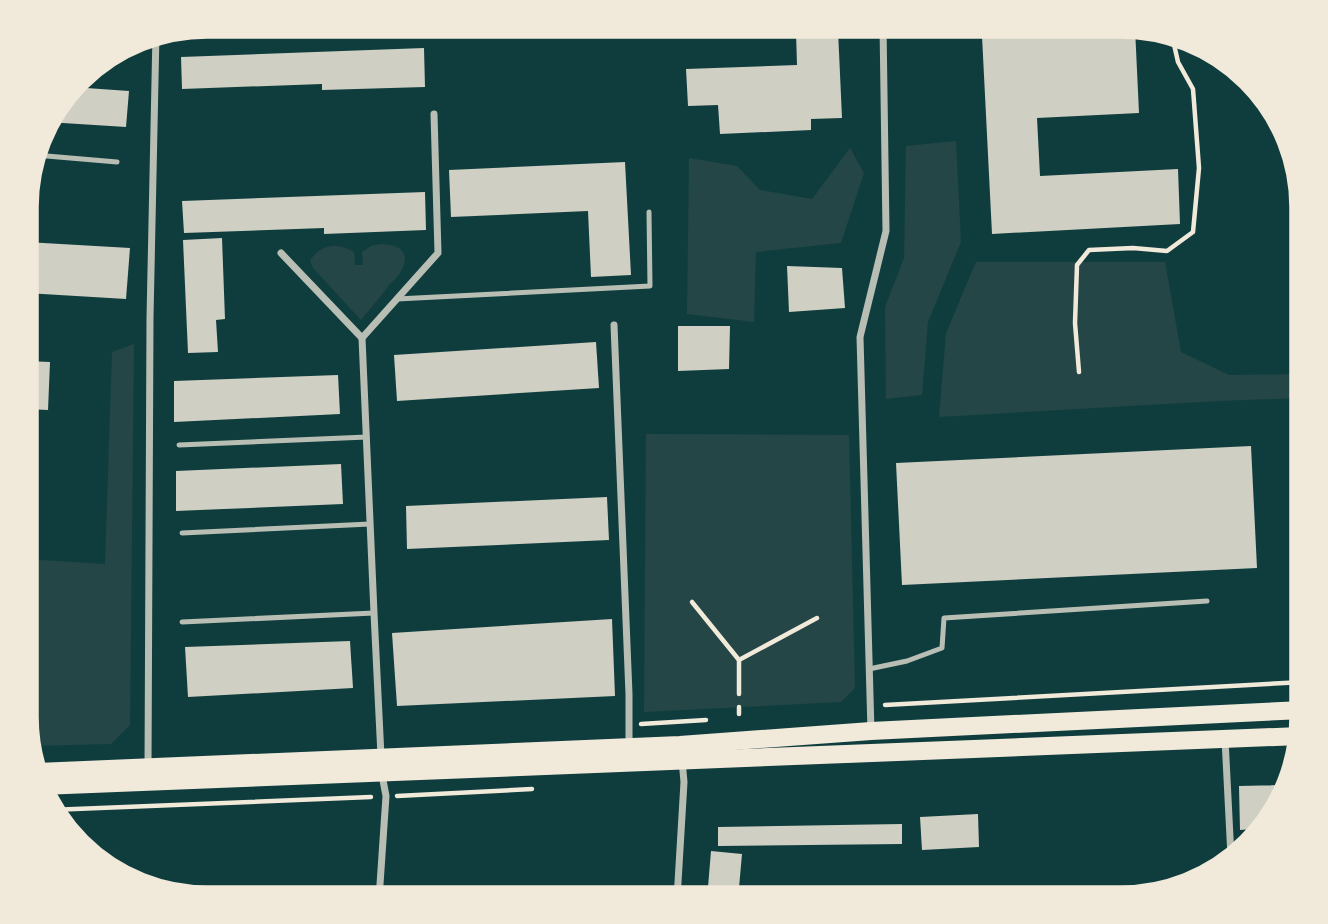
<svg xmlns="http://www.w3.org/2000/svg" width="1328" height="924" viewBox="0 0 1328 924" font-family="'Public Sans',sans-serif">
<style>
.green{fill:#244646}
.building{fill:#cfcfc3}
.lines{fill:none;stroke-linecap:round;stroke-linejoin:round}
.path{stroke:#f1e9da;stroke-width:4.5}
.service{stroke:#b8beb3;stroke-width:5}
.minor{stroke:#b8beb3;stroke-width:7}
.primary{stroke:#f1e9da;stroke-width:18}
.rim{fill:none;stroke:#f1e9da;stroke-width:3.5}
</style>
<rect width="100%" height="100%" fill="#0f3d3e"/>
<g class="green">
<polygon points="956,141 961,242 928,322 922,395 886,399 885,307 904,258 906,146"/>
<polygon points="850,148 864,173 841,243 756,252 754,322 687,314 689,158 737,166 760,190 812,199"/>
<path d="M380,244C398,244 412,251 401,271C399,276 394,280 390,284C381,296 371,308 361,320L313,268L310,261C319,244 339,242 354,252L355,265H363L362,252L371,246Z"/>
<polygon points="976,262 1165,262 1181,352 1229,375 1303,374 1303,398 1218,401 939,417 946,333"/>
<polygon points="134,344 130,725 111,744 28,746 26,741 26,559 105,564 112,352"/>
<polygon points="646,434 849,435 855,688 841,702 644,712"/>
</g>
<g class="building">
<polygon points="1135,28 1139,113 1037,118 1040,176 1178,169 1180,224 992,234 982,36"/>
<polygon points="838,30 842,118 811,119 811,130 720,134 718,105 688,106 686,69 797,65 796,32"/>
<polygon points="424,48 425,87 322,90 322,84 182,89 181,57"/>
<polygon points="72,87 129,91 126,127 47,122 49,116"/>
<polygon points="625,162 631,275 591,277 588,211 451,217 449,170"/>
<polygon points="1295,172 1303,195 1303,243 1295,243"/>
<polygon points="425,192 426,230 324,234 324,228 184,233 182,201"/>
<polygon points="222,238 225,319 216,320 218,352 188,353 183,240"/>
<polygon points="26,242 130,248 126,299 26,293"/>
<polygon points="787,266 842,268 845,308 789,312"/>
<polygon points="678,326 730,326 729,369 678,371"/>
<polygon points="596,342 599,388 397,401 394,355"/>
<polygon points="26,361 50,362 48,410 26,409"/>
<polygon points="338,375 340,414 174,422 174,381"/>
<polygon points="1251,446 1257,568 902,585 896,463"/>
<polygon points="341,464 343,504 176,511 176,471"/>
<polygon points="607,497 609,540 407,549 406,506"/>
<polygon points="612,619 615,696 397,706 392,633"/>
<polygon points="350,641 353,688 188,697 185,647"/>
<polygon points="1282,785 1266,828 1254,837 1254,829 1240,830 1239,786"/>
<polygon points="978,814 979,847 922,850 920,817"/>
<polygon points="902,824 902,844 718,846 718,827"/>
<polygon points="711,851 742,854 738,899 707,899"/>
</g>
<g class="lines">
<g class="path">
<polyline points="1079,372 1075,323 1077,265 1089,250 1133,248 1167,251 1193,232 1199,168 1193,89 1178,62 1173,40"/>
<polyline points="692,602 739,660 739,694"/>
<polyline points="739,660 817,618"/>
<polyline points="885,705 1303,682"/>
<polyline points="739,707 739,714"/>
<polyline points="641,724 706,720"/>
<polyline points="397,796 532,789"/>
<polyline points="50,810 371,797"/>
</g>
<g class="service">
<polyline points="35,155 117,162"/>
<polyline points="397,299 650,286 649,212"/>
<polyline points="179,445 367,437"/>
<polyline points="182,533 370,524"/>
<polyline points="182,622 374,613"/>
<polyline points="869,669 907,661 942,648 944,618 1207,601"/>
</g>
<g class="minor">
<polyline points="281,253 362,338 438,253 434,114"/>
<polyline points="614,325 629,694 629,746"/>
<polyline points="362,338 374,613 381,756"/>
<polyline points="871,731 860,337 886,231 883,25"/>
<polyline points="1225,739 1231,857"/>
<polyline points="148,767 150,318 156,33"/>
<polyline points="379,899 386,796 382,775"/>
<polyline points="677,899 684,782 682,760"/>
</g>
<g class="primary">
<polyline points="37,772 680,745 871,731 1303,710"/>
<polyline points="41,786 1300,736"/>
</g>
</g>
<path d="M0 0H1328V924H0ZM207 37H1121A170 170 0 0 1 1291 207V717A170 170 0 0 1 1121 887H207A170 170 0 0 1 37 717V207A170 170 0 0 1 207 37Z" fill="#f1e9da" fill-rule="evenodd"/>
<path class="rim" d="M207 37H1121A170 170 0 0 1 1291 207V717A170 170 0 0 1 1121 887H207A170 170 0 0 1 37 717V207A170 170 0 0 1 207 37Z"/>
</svg>
